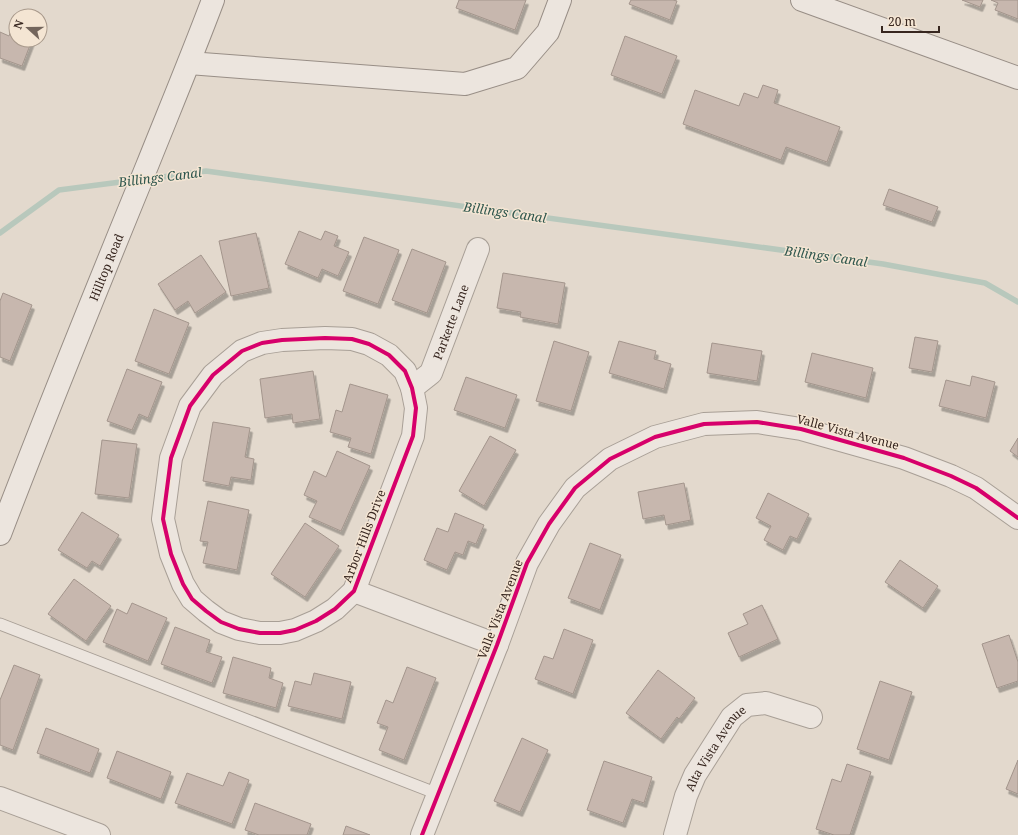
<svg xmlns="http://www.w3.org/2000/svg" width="1018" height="835" viewBox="0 0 1018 835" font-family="'Noto Serif',serif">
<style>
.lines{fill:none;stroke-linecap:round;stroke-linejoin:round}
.stream{stroke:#b8c8bc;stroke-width:5.5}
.building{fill:#c7b7ae;stroke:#a3958c;filter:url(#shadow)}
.lane-casing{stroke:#a89f96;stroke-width:13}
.street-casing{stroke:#a89f96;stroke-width:24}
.secondary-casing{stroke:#988e86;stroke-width:24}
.lane{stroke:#ece5de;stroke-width:11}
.street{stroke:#ece5de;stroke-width:22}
.secondary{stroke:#ece5de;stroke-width:22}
.cycleway-casing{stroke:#f4e5d3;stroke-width:6}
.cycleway{stroke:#d6006c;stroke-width:4}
.labels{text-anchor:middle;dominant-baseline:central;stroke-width:3;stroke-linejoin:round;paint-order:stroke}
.street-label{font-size:12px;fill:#37261f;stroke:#f4e5d3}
.water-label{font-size:13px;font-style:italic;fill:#2e564d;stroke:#f4e5d3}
</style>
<defs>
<filter id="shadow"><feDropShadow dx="2.5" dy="4.5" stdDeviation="0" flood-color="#0004"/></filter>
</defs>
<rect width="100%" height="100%" fill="#e3d9cd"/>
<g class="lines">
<g class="stream">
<polyline points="148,179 206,171 883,264 985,283 1018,302"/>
<polyline points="0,233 59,190 136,180"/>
</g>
</g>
<g class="building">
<polygon points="459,0 526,0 515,30 456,8"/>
<polygon points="631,0 673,0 677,1 670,20 629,4"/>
<polygon points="962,0 983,0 980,7"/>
<polygon points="991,0 1018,0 1018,19 995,10 998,3"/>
<polygon points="11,30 16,32 16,40 32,40 22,66 0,58 0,32 9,36"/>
<polygon points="625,36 677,56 662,94 611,75"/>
<polygon points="763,85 778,90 774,103 840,127 827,162 786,147 781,160 683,124 695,90 739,106 744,93 758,98"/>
<polygon points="889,189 938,207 932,222 883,205"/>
<polygon points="299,231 321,240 325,231 338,236 334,246 349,252 338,276 322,269 318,278 285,264"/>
<polygon points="256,233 269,288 231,296 219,241"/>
<polygon points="364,237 399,250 378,304 343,291"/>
<polygon points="412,249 446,262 427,313 392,300"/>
<polygon points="201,255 226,292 195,313 188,301 175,310 158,284"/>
<polygon points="503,273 565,283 558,324 520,317 521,312 497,308"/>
<polygon points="3,293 32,305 10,361 0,357 0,301"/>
<polygon points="154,309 189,323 169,374 135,361"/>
<polygon points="915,337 938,341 932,372 909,368"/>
<polygon points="554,341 589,352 571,411 536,401"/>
<polygon points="619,341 656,351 654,359 671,364 664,389 609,373"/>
<polygon points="712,343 762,351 757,381 707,373"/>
<polygon points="812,353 873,368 866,398 805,382"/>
<polygon points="127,369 162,382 148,418 139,414 132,430 107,421"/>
<polygon points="313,371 320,419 293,423 292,414 265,418 260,379"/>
<polygon points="972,376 995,382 986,418 939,406 946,380 970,386"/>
<polygon points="466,377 517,395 505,428 454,410"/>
<polygon points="350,384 388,395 371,454 348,447 351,438 330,432 336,410 342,412"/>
<polygon points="213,422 250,428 245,457 254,459 251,480 231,477 229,486 203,481"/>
<polygon points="490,436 516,450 484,506 459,491"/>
<polygon points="1018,438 1018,457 1010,451"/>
<polygon points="102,440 137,444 129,498 95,494"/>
<polygon points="337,451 370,466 341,531 309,517 317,501 304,495 314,471 326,477"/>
<polygon points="684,483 691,520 666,525 664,515 643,519 638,492"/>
<polygon points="768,493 809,514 797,539 790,536 783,550 764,540 771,526 756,518"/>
<polygon points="208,501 249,510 237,570 203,563 208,542 200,541"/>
<polygon points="82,512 119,535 100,566 92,561 87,568 58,550"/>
<polygon points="455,513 484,525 476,544 468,541 463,555 455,552 447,570 424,560 437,528 448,532"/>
<polygon points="305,523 339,546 305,597 271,574"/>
<polygon points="590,543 621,555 600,610 568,598"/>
<polygon points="900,560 938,586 923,608 885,582"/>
<polygon points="74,579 111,606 86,641 48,614"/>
<polygon points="132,603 167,618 148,661 103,642 117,609 127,614"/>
<polygon points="762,605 778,639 739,657 728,633 748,624 743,614"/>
<polygon points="175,627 210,640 206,652 222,657 212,683 161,664"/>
<polygon points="564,629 593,640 573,694 535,679 544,656 553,659"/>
<polygon points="1009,635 1018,662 1018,681 997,688 982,644"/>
<polygon points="233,657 271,668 269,678 283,683 276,708 223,693"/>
<polygon points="14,665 40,675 13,750 0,745 0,700"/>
<polygon points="407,667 436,678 404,760 379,750 388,727 377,723 386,700 393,703"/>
<polygon points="658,670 695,698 679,719 677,717 661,739 626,713"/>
<polygon points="314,673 351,682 342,719 288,706 295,681 311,685"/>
<polygon points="880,681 912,692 889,760 857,749"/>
<polygon points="46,728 99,749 90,773 37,753"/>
<polygon points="522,738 548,750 520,812 494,801"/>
<polygon points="117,751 171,772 161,799 107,778"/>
<polygon points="1018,760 1018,794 1006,789"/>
<polygon points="604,761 652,777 644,803 632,799 623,823 587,810"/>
<polygon points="847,764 871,772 850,835 834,835 816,829 832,779 841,782"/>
<polygon points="229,772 249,780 232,824 175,803 187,773 223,786"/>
<polygon points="255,803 311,824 307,835 259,835 245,830"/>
<polygon points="346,826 370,835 343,835"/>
</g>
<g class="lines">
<g class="lane-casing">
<polyline id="lane" points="0,624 438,794"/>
</g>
<g class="street-casing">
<g id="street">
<polygon points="325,338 352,339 369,344 389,355 405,371 412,388 416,408 413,436 354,591 335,609 316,621 295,630 280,633 260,633 239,629 221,622 206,611 192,599 183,584 171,554 163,519 171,458 190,406 213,375 242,351 262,343 282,340"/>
<path id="s1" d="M412,388L431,373L478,249"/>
<polyline points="354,591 497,645"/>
<polyline points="0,798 99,835"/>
<polyline points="422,835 497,645 527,563 549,524 575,488 610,459 655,437 704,424 757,422 801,429 904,458 951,476 976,488 1018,518"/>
<path id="s2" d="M675,835L686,796L695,775L732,717L747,705L766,703L811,717"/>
</g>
</g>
<g class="secondary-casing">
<g id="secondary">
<polyline points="802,0 1018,78"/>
<polyline points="189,63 465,84 517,68 548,32 560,0"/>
<path id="s3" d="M0,534C47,411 97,288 147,166C169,111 192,56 213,0"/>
</g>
</g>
<use href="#lane" class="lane"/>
<use href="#street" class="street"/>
<use href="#secondary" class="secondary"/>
<g class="cycleway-casing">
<g id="cycleway">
<polygon points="325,338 352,339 369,344 389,355 405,371 412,388 416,408 413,436 354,591 335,609 316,621 295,630 280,633 260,633 239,629 221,622 206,611 192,599 183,584 171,554 163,519 171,458 190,406 213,375 242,351 262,343 282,340"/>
<polyline points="422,835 497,645 527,563 549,524 575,488 610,459 655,437 704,424 757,422 801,429 904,458 951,476 976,488 1018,518"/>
</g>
</g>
<use href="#cycleway" class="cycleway"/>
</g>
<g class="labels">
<g class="street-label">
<text stroke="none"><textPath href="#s3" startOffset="287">Hilltop Road</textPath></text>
<text stroke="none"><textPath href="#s1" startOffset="79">Parkette Lane</textPath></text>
<text transform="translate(848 432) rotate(15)">Valle Vista Avenue</text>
<text transform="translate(364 536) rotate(-69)">Arbor Hills Drive</text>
<text transform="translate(500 609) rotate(-69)">Valle Vista Avenue</text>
<text stroke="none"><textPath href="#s2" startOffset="97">Alta Vista Avenue</textPath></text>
</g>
<g class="water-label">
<text transform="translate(160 177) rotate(-7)">Billings Canal</text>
<text transform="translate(505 212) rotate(8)">Billings Canal</text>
<text transform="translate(826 256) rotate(8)">Billings Canal</text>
</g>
</g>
<g transform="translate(28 28) rotate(291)"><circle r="19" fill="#f4e5d3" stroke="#a8998b"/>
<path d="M0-3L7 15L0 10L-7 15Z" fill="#73655c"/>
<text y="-6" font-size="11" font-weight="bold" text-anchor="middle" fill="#37261f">N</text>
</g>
<path d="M882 26v6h57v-6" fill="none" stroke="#37261f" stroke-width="2"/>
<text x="888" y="26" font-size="12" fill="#37261f" stroke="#f4e5d3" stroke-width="3" paint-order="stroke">20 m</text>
</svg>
